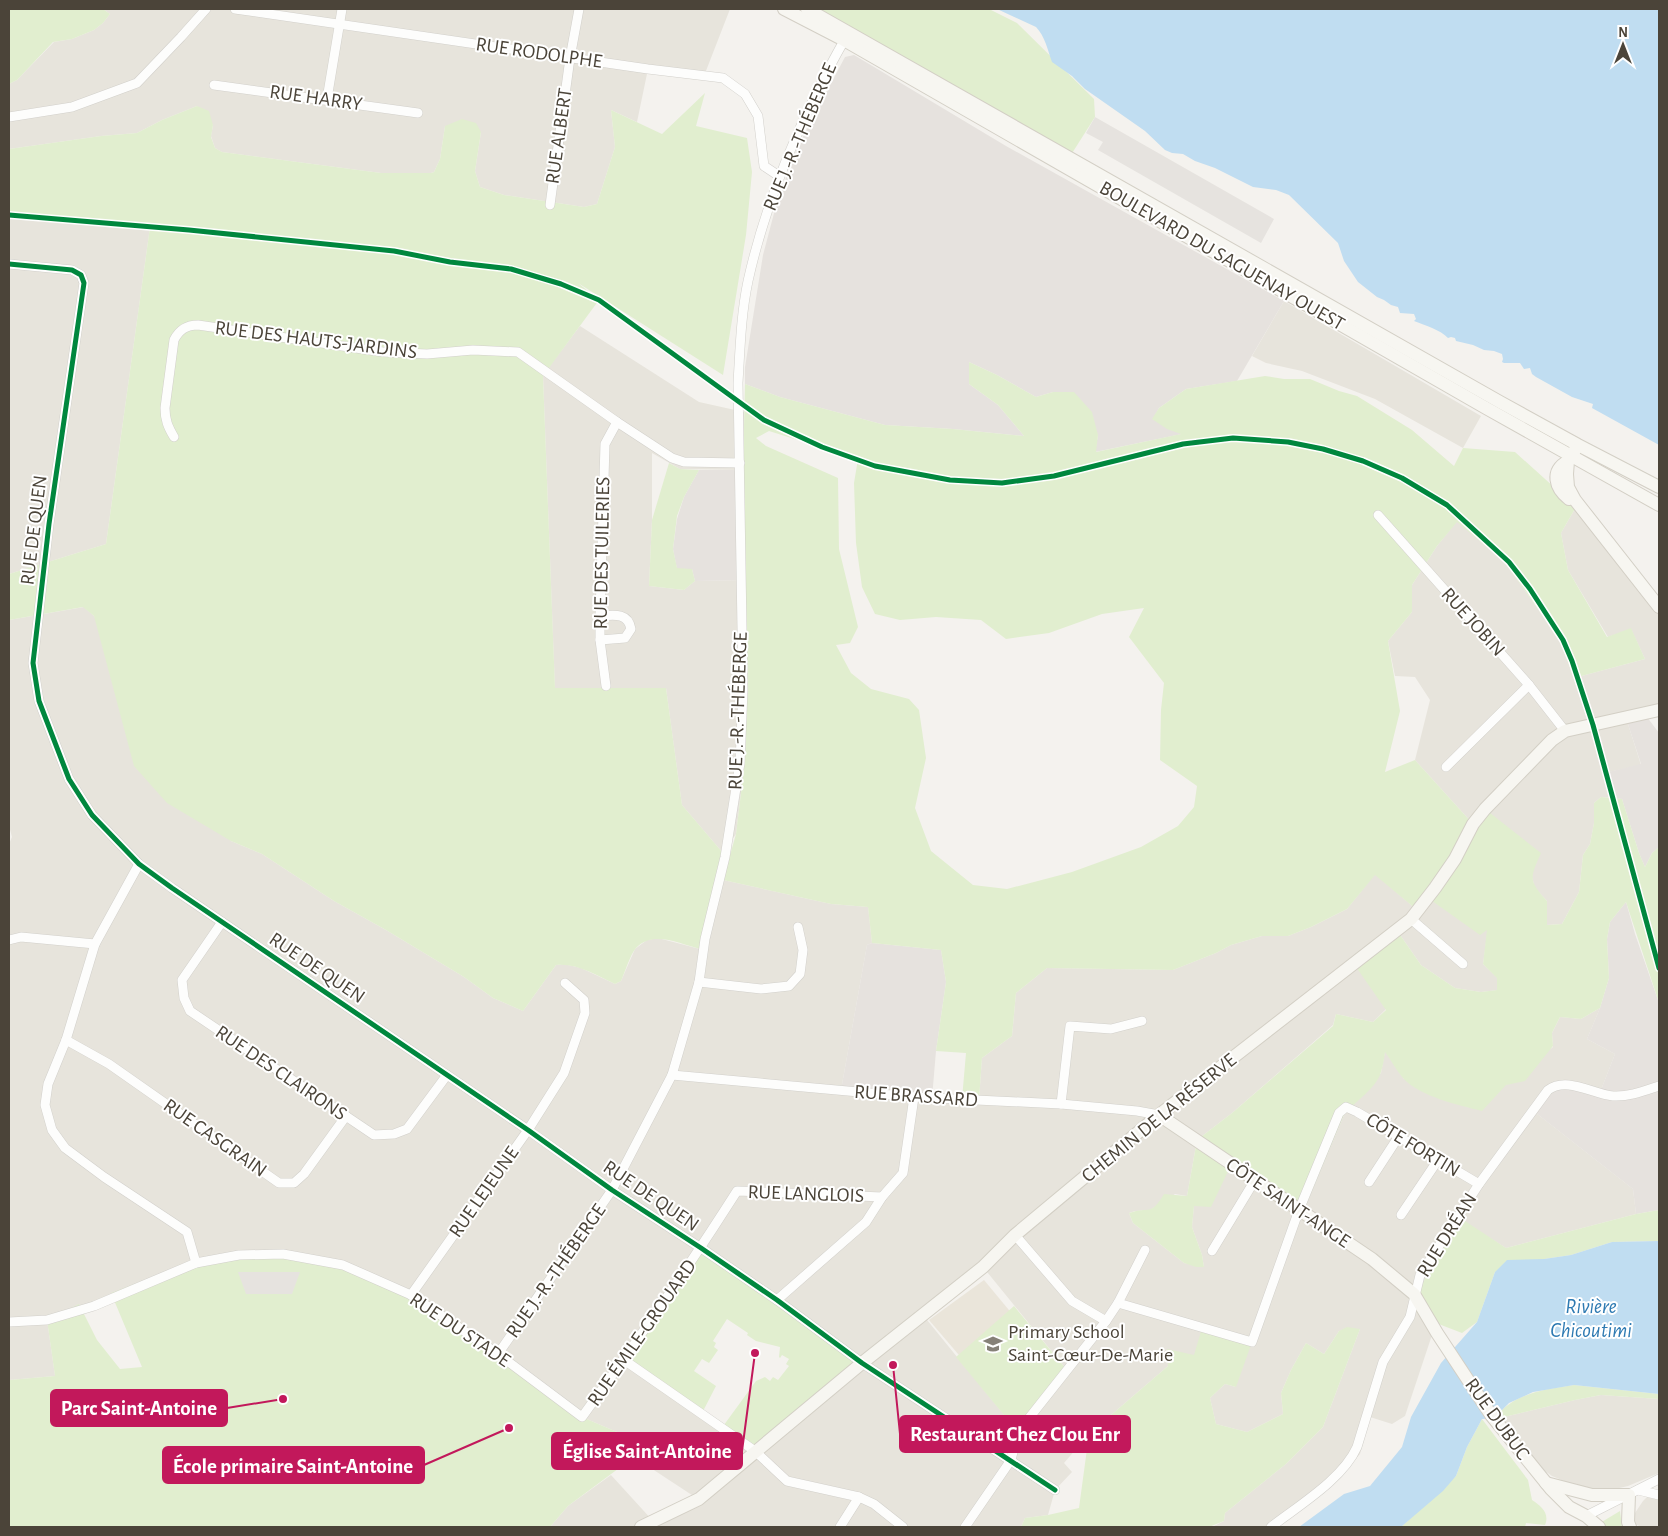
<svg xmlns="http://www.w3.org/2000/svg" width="1668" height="1536" viewBox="0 0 1668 1536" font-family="'Alegreya Sans',sans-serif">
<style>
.residential{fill:#e7e4dc;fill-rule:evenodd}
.industrial{fill:#e6e2de}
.education{fill:#eae5da}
.green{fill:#e1eecf;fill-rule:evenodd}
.parking{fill:#e6e3df}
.water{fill:#c0ddf1}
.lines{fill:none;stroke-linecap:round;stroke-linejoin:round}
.street-casing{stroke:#d2d0cb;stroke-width:10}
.secondary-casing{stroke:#d3cfc5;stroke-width:14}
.street{stroke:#fdfdfc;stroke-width:9}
.secondary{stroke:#f7f6f1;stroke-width:12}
.cycleway-casing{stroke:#fff;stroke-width:8}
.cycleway{stroke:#00873e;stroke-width:5}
.labels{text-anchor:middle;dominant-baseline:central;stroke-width:4;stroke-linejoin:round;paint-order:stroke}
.street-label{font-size:20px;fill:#4b4439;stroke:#fff}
.poi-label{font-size:20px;fill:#4b4439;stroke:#fff;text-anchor:start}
.water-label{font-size:21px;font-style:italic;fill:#2e7ab2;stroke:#fff}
.leader{fill:none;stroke:#c2185b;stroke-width:2}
.callout-dot{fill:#c2185b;stroke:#fff;stroke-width:2}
.callout{fill:#c2185b;stroke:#c2185b;stroke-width:2}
.callout-label{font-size:21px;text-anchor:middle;font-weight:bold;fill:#fff}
</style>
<rect width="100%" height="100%" fill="#f4f2ee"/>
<g class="residential">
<polygon points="103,9 730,9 704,76 648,69 637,122 611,110 615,147 597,204 584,207 504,195 480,187 475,171 481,132 445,126 440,159 434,172 431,173 381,173 222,152 215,148 211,136 213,125 197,106 162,120 137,133 101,136 9,149 9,84 17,80 54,42 72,39 94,30 103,23 110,14"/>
<polygon points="9,215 150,227 106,544 9,574"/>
<polygon points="1284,301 1481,416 1463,448 1375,399 1302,371 1266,363 1252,356"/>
<polygon points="580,326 699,402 744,412 743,470 680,469 652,453 652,520 649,586 684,590 695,581 743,580 745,760 736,834 723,853 682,805 666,688 555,689 543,375"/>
<polygon points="1576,507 1659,609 1659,714 1627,721 1641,765 1604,773 1612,798 1601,797 1594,803 1594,823 1590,844 1583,855 1579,892 1562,924 1546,925 1547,901 1535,888 1531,874 1473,824 1415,760 1430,700 1415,677 1395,676 1388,641 1412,612 1412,585 1437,546 1457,521 1504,561 1559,639 1574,678 1645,659 1631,629 1608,637 1568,570 1561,533"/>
<path d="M84,607L94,616L231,841L262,854L334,901L386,930L464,977L493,998L523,1011L556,965L564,964L581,968L615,984L621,981L635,949L647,940L658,938L700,949L723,880L831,904L868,907L872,943L867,945L841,1090L979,1100L982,1058L1012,1036L1016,993L1047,968L1173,970L1216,953L1231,945L1262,936H1288L1311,927L1347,909L1375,874L1417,910L1428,898L1488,929L1483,964L1498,978V990L1481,992L1455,988L1421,965L1396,929L1386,1009L1373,1022L1336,1014L1333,1025L1232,1113L1197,1140L1187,1196L1175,1194L1150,1210L1135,1211L1129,1213L1133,1223L1184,1263L1204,1267L1202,1255L1192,1227L1194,1205L1231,1162L1304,1210L1344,1115L1381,1073L1385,1051L1404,1079L1506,1085L1553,1047L1552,1033L1560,1017L1581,1019L1600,1008L1587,1039L1615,1054L1599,1095L1536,1113L1633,1189L1636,1214L1506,1248L1461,1220L1436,1323L1405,1416L1392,1424L1370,1417L1360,1454L1340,1476L1278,1527H1212L1224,1521L1225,1513L1286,1464L1323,1427L1360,1329L1339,1331L1324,1354L1306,1343L1291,1370L1281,1393L1283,1414L1247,1432L1216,1424L1210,1398L1225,1384L1236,1387L1194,1355L1168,1366L1089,1434L1064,1463L1072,1472L1055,1490L1048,1515L1025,1518L1021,1527H657L653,1521L641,1527H550L568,1506L611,1475L653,1521L698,1499L634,1457L617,1432L582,1417L297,1252L47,1320L55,1376L9,1380V844L12,837L9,826V620ZM701,1248L862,1364L755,1451L624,1360ZM983,1267L1067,1370L1018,1432L923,1315Z"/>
<polygon points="1601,1395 1659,1399 1659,1473 1628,1486 1615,1489 1595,1490 1569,1483 1552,1476 1538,1466 1500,1418 1575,1400"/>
<polygon points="1659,1495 1659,1527 1643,1527 1633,1524 1635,1513 1643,1501 1648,1496"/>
</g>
<g class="industrial">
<polygon points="854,55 1006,146 1284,301 1237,381 1186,389 1159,408 1153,419 1182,434 1095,452 1098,435 1053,392 1036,397 997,375 969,362 969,384 998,405 1024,436 953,429 885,425 780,397 745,384 745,367 763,255 777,202 798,146 845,57"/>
<polygon points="699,470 743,470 743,580 695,581 692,569 677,569 673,549 677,519 684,497"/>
<polygon points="1647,717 1659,733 1659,847 1652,853 1645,867 1639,853 1622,799 1612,798 1604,773 1641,764 1627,721"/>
<polygon points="1626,902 1635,934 1659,1003 1659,1210 1636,1214 1633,1189 1536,1113 1550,1095 1558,1090 1567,1089 1599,1095 1615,1054 1587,1039 1600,1008 1609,978 1607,939 1610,922"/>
<polygon points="872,943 941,950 946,982 936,1051 932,1098 841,1090 867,945"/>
</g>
<polygon class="education" points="984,1280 1056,1367 1017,1423 929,1320"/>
<g class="green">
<polygon points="9,9 103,9 110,14 103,23 94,30 72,39 53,42 17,80 9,84"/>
<polygon points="807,9 989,9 1017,23 1094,99 1095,117 1069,158"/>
<path d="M705,93L696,126L747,138L752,172L746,235L723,375L578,283L599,300L543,376L555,688H666L682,805L723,853L700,949C680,944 653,930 636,948C630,955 625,972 621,981L615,984C596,975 577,963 556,965L523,1011L493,998L464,977L386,930L334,901L262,854L231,841L167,803L134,766L94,616L83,607L9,620V574L106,544L150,227L9,215V149L101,136L137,133L162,120L197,106L209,111L213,125L211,137L215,148L222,152L381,173H431L434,172L440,159L445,126L462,119L476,123L481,132L475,171L480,187L504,195L584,207L597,204L615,147L611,110L662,134Z"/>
<path d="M969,362L997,375L1036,397L1053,392H1074L1092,412L1098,435L1096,452L1181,434L1167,429L1152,419L1159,408L1186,389L1265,376L1284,379H1310L1339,391L1357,396L1412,430L1454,466L1463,448L1515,452L1576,507L1561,533L1568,570L1607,637L1631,628L1645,659L1574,678L1559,639L1504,561L1457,522L1437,546L1412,585V612L1388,641L1400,711L1385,772L1415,760L1473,824L1485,809L1541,853C1530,878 1528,880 1547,901V925L1562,924L1579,892L1583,855L1590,844L1594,823V803L1601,797L1622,799L1639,853L1645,867L1652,853L1659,847V1003L1626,902L1610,922L1607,939L1609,978L1600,1008L1581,1019L1560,1017L1552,1033L1553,1046L1525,1081L1506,1085L1482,1111C1459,1105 1420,1097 1403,1078C1396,1070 1391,1060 1385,1052C1384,1059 1383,1066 1381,1072C1376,1089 1355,1101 1344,1115L1304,1210L1232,1163L1211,1207L1194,1206L1192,1227L1202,1255L1204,1267H1196L1184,1263L1133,1223L1129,1213C1150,1206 1150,1217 1164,1194L1187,1196L1197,1140L1232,1113L1333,1026L1336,1014L1373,1022L1386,1010L1354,964L1396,929L1421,965L1455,988L1481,992L1497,990V978L1483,964L1487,930L1480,935L1428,898L1417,910L1375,875L1347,909L1311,927L1288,936H1262L1231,945L1216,953L1173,970L1047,968L1016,993L1012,1036L982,1058L979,1100L962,1099L966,1053L936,1051L946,982L941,950L872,943L868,907L831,904L723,880L736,834L745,760L743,470L745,384L780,397L885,425L953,429L1024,436L998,405L969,384ZM769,431L858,459L854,483L856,543L862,587L875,614L900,620L936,617L981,620L1006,639L1049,633L1102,614L1144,608L1129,637L1164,683L1161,710L1160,760L1197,786L1194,807L1178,826L1141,847L1072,872L1007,889L973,885L931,851L915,808L926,758L919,710L909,699L871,689L851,673L836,645L850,643L858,627L839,549L838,478L766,446L756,438Z"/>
<polygon points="669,463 680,469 699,470 684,497 677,516 673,549 677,568 692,569 695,581 684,590 649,586 652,520"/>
<polygon points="1659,1210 1659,1241 1612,1242 1571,1255 1544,1259 1495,1272 1477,1322 1462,1333 1436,1323 1423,1302 1419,1289 1462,1219 1506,1248 1636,1214"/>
<polygon points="701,1248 862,1363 755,1451 721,1429 756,1381 765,1377 770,1381 773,1377 778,1380 789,1366 786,1364 789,1359 782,1355 780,1358 779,1357 780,1347 756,1341 747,1335 748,1333 727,1319 713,1341 716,1343 714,1347 718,1350 709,1363 702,1359 694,1371 716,1386 701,1415 624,1360"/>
<polygon points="243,1251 297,1252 352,1266 378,1276 582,1417 617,1432 634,1457 568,1506 550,1527 9,1527 9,1380 55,1376 47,1320 79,1304 97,1340 120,1369 142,1367 111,1293 193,1261"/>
<polygon points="1014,1306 1067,1370 1018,1432 956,1357"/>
<polygon points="1347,1327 1360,1329 1323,1427 1286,1464 1225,1513 1224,1521 1209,1527 1021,1527 1025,1518 1048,1515 1079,1508 1089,1434 1168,1366 1167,1349 1194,1355 1202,1328 1252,1342 1236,1387 1225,1384 1210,1398 1216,1424 1247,1432 1283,1414 1281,1393 1291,1370 1306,1343 1324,1354 1339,1331"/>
<path d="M1574,1385L1659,1394V1399L1601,1395L1575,1400L1500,1418V1412C1520,1392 1547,1389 1574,1385Z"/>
<path d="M1482,1419L1528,1480L1532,1500C1541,1506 1550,1513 1545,1525L1526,1523L1525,1527H1401L1456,1476L1467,1447Z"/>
<polygon points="1620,1511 1622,1527 1606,1527 1600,1523"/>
</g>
<g class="parking">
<polygon points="1095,117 1274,219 1261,243 1098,150 1103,142 1086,133"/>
<polygon points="238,1272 300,1272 292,1294 246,1294"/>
</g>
<g class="water">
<path d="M997,9H1659V445L1592,408L1593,404L1572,397L1536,377L1532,374L1530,368L1524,369L1520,363H1504L1502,362L1503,359L1502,354L1494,351L1484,350L1473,345L1456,341L1455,338L1451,337L1448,338C1441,330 1424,325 1414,321L1416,319L1414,314L1400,313L1398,307L1391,305L1384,300L1377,297L1358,282L1344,261L1338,243L1289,195L1276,190L1253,187L1215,168L1195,161L1183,154L1172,153L1165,150L1145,131L1085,89L1072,76L1052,62C1048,51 1045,36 1036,27Z"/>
<polygon points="1659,1241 1659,1394 1574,1385 1533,1392 1509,1403 1500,1412 1500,1418 1482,1419 1467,1447 1456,1476 1443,1491 1401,1527 1299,1527 1344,1494 1370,1486 1402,1447 1411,1417 1441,1363 1477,1322 1495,1272 1507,1260 1544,1259 1571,1255 1612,1242"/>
</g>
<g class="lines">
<g class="street-casing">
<g id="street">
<polyline points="235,9 648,69 723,78 745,94 758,116 764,166 779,176"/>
<polyline points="214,85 418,113"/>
<polyline points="327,99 342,9"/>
<polyline points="9,117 72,107 137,83 181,37 206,9"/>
<polyline points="550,205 570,58 579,9"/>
<polyline points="9,264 72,270 81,275 84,283 49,524 33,663 39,701 69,779 92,815 139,864 172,888 528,1130 612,1190 701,1248 777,1300 862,1363 1055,1490"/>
<path d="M174,437C168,427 165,420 165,408L174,340C179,330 186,325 198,325L383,352L427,354L473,350L518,352L617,422L672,458L684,462L740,463"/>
<polyline points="1378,515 1529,685 1565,731"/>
<path d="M600,616C613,615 628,612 631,629L625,638L600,640"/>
<polyline points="606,686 600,640 600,616 605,444 617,422"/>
<polyline points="1446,767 1529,685"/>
<polyline points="139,864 95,944 66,1040 48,1084 45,1105 52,1130 65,1148 104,1177 187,1232 196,1263"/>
<polyline points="1411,919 1463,964"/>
<polyline points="222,922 182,980 184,998 190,1011 374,1135 394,1134 407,1129 447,1075"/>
<polyline points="9,940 21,937 95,944"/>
<polyline points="699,982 761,989 789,986 800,974 803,950 798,927"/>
<polyline points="66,1040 109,1064 279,1183 294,1183 304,1174 346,1116"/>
<polyline points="672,1075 914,1097 1061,1104 1137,1111 1159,1115"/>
<polyline points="1061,1104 1070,1026 1111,1029 1142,1021"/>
<polyline points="1369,1182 1399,1136"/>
<polyline points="1401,1215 1438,1160"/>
<polyline points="1015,1235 1072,1301 1106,1321"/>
<polyline points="1212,1251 1255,1180"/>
<polyline points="411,1295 528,1130 564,1073 585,1013 584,1000 565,983"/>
<polyline points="777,1300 866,1222 882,1197 903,1173 914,1097"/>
<polyline points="1118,1303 1252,1342 1299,1210 1339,1113 1346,1107 1357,1112 1479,1184"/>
<path d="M9,1322L47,1320L94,1306L196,1263L239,1255L283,1254L343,1265L411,1295L498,1354L582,1417C636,1343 688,1268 737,1191L882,1197"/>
<path d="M498,1354L612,1190L672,1075L699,982L705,939L725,857L740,763L743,690L738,383C740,350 741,314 748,281C762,218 785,158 813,100C824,78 834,57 847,36"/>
<polyline points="624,1360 755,1451 787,1481 859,1497 874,1504 903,1527"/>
<polyline points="1638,1490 1659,1495"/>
<polyline points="1586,1516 1659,1479"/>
<polyline points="840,1527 859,1497"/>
<polyline points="965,1527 1011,1460 1018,1432 1106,1321 1118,1303 1145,1250"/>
<path d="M1271,1527C1298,1506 1343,1479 1357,1447L1383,1362L1410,1317L1420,1275L1479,1184L1548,1090C1567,1076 1592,1094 1613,1096C1629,1097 1644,1091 1659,1086"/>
</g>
</g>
<g class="secondary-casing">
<g id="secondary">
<polyline points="784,9 844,40 1486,408 1659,505"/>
<polyline points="807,9 1500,402 1578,445 1659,487"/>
<polyline points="1575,450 1568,461 1567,474 1568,487 1575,500 1659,607"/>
<path d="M1568,461C1550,471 1555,488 1569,499"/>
<polyline points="1159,1115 1372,1259 1414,1294 1437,1333 1491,1415 1551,1489 1569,1507 1586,1516 1599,1527"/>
<polyline points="1546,1483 1592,1495 1629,1495 1628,1522 1630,1527"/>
<polyline points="641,1527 699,1499 862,1363 983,1267 1015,1235 1159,1115 1411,919 1435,888 1455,859 1473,824 1485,809 1552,740 1565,731 1659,710"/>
</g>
</g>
<use href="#street" class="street"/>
<use href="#secondary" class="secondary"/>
<g class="cycleway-casing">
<g id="cycleway">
<polyline points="9,215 189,230 394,251 450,262 511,269 561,284 599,300 764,420 822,447 875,466 950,480 1002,483 1054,476 1183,444 1233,438 1288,442 1323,449 1363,461 1402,478 1447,505 1509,562 1530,589 1563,640 1572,661 1593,725 1659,968"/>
<polyline points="9,264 72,270 81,275 84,283 49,524 33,663 39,701 69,779 92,815 139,864 172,888 528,1130 612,1190 701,1248 777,1300 862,1363 1055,1490"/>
</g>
</g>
<use href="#cycleway" class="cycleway"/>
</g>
<defs>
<g id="school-bare" transform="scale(1.5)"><path d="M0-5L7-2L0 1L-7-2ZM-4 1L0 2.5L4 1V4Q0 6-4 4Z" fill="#868178" stroke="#fff" stroke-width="2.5" paint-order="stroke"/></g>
</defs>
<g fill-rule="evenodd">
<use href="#school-bare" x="993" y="1344"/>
</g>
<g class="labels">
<g class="street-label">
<text transform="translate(539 53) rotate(8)">RUE RODOLPHE</text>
<text transform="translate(316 98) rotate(8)">RUE HARRY</text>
<text transform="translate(559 136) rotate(-82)">RUE ALBERT</text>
<text transform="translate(800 137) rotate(-67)">RUE J.-R.-THÉBERGE</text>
<text transform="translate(1222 256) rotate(30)">BOULEVARD DU SAGUENAY OUEST</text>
<text transform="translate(316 340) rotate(7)">RUE DES HAUTS-JARDINS</text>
<text transform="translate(34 530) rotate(-83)">RUE DE QUEN</text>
<text transform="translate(602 553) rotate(-89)">RUE DES TUILERIES</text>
<text transform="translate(1473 622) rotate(48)">RUE JOBIN</text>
<text transform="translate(738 711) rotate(-88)">RUE J.-R.-THÉBERGE</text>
<text transform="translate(317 968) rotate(34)">RUE DE QUEN</text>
<text transform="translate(281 1073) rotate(34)">RUE DES CLAIRONS</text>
<text transform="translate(916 1096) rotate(4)">RUE BRASSARD</text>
<text transform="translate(1159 1118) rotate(-39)">CHEMIN DE LA RÉSERVE</text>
<text transform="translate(215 1138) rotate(35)">RUE CASGRAIN</text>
<text transform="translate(1413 1145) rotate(31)">CÔTE FORTIN</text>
<text transform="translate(484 1192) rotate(-55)">RUE LEJEUNE</text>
<text transform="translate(806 1194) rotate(2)">RUE LANGLOIS</text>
<text transform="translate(651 1196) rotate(34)">RUE DE QUEN</text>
<text transform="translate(1288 1203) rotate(34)">CÔTE SAINT-ANGE</text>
<text transform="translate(1447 1235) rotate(-58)">RUE DRÉAN</text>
<text transform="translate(556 1271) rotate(-55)">RUE J.-R.-THÉBERGE</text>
<text transform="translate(460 1330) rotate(34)">RUE DU STADE</text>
<text transform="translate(642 1333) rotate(-55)">RUE ÉMILE-GROUARD</text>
<text transform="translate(1497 1419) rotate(54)">RUE DUBUC</text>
</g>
<g class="poi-label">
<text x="1008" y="1332">Primary School<tspan x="1008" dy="23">Saint-Cœur-De-Marie</tspan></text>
</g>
<g class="water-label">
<text x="1591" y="1306">Rivière<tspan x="1591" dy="24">Chicoutimi</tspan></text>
</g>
</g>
<path class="leader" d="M283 1399L227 1408M893 1365L900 1434M755 1353L742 1451M509 1428L424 1465"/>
<g class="callout-dot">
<circle cx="283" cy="1399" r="5"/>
<circle cx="893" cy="1365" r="5"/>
<circle cx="755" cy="1353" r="5"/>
<circle cx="509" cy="1428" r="5"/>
</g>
<g class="callout">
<rect x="51" y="1390" width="176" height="36" rx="5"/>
<rect x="900" y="1416" width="230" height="36" rx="5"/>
<rect x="552" y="1433" width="190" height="36" rx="5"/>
<rect x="163" y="1447" width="261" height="36" rx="5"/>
</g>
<g class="callout-label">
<text x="139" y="1415">Parc Saint-Antoine</text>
<text x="1015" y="1441">Restaurant Chez Clou Enr</text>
<text x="647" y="1458">Église Saint-Antoine</text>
<text x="293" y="1473">École primaire Saint-Antoine</text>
</g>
<rect width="1668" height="1536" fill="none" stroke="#4b4439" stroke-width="20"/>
<g transform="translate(1623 45)" stroke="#ffffff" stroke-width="4" paint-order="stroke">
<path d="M0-4L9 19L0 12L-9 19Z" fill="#4b4439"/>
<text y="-8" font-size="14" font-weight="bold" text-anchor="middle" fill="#4b4439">N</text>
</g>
</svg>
